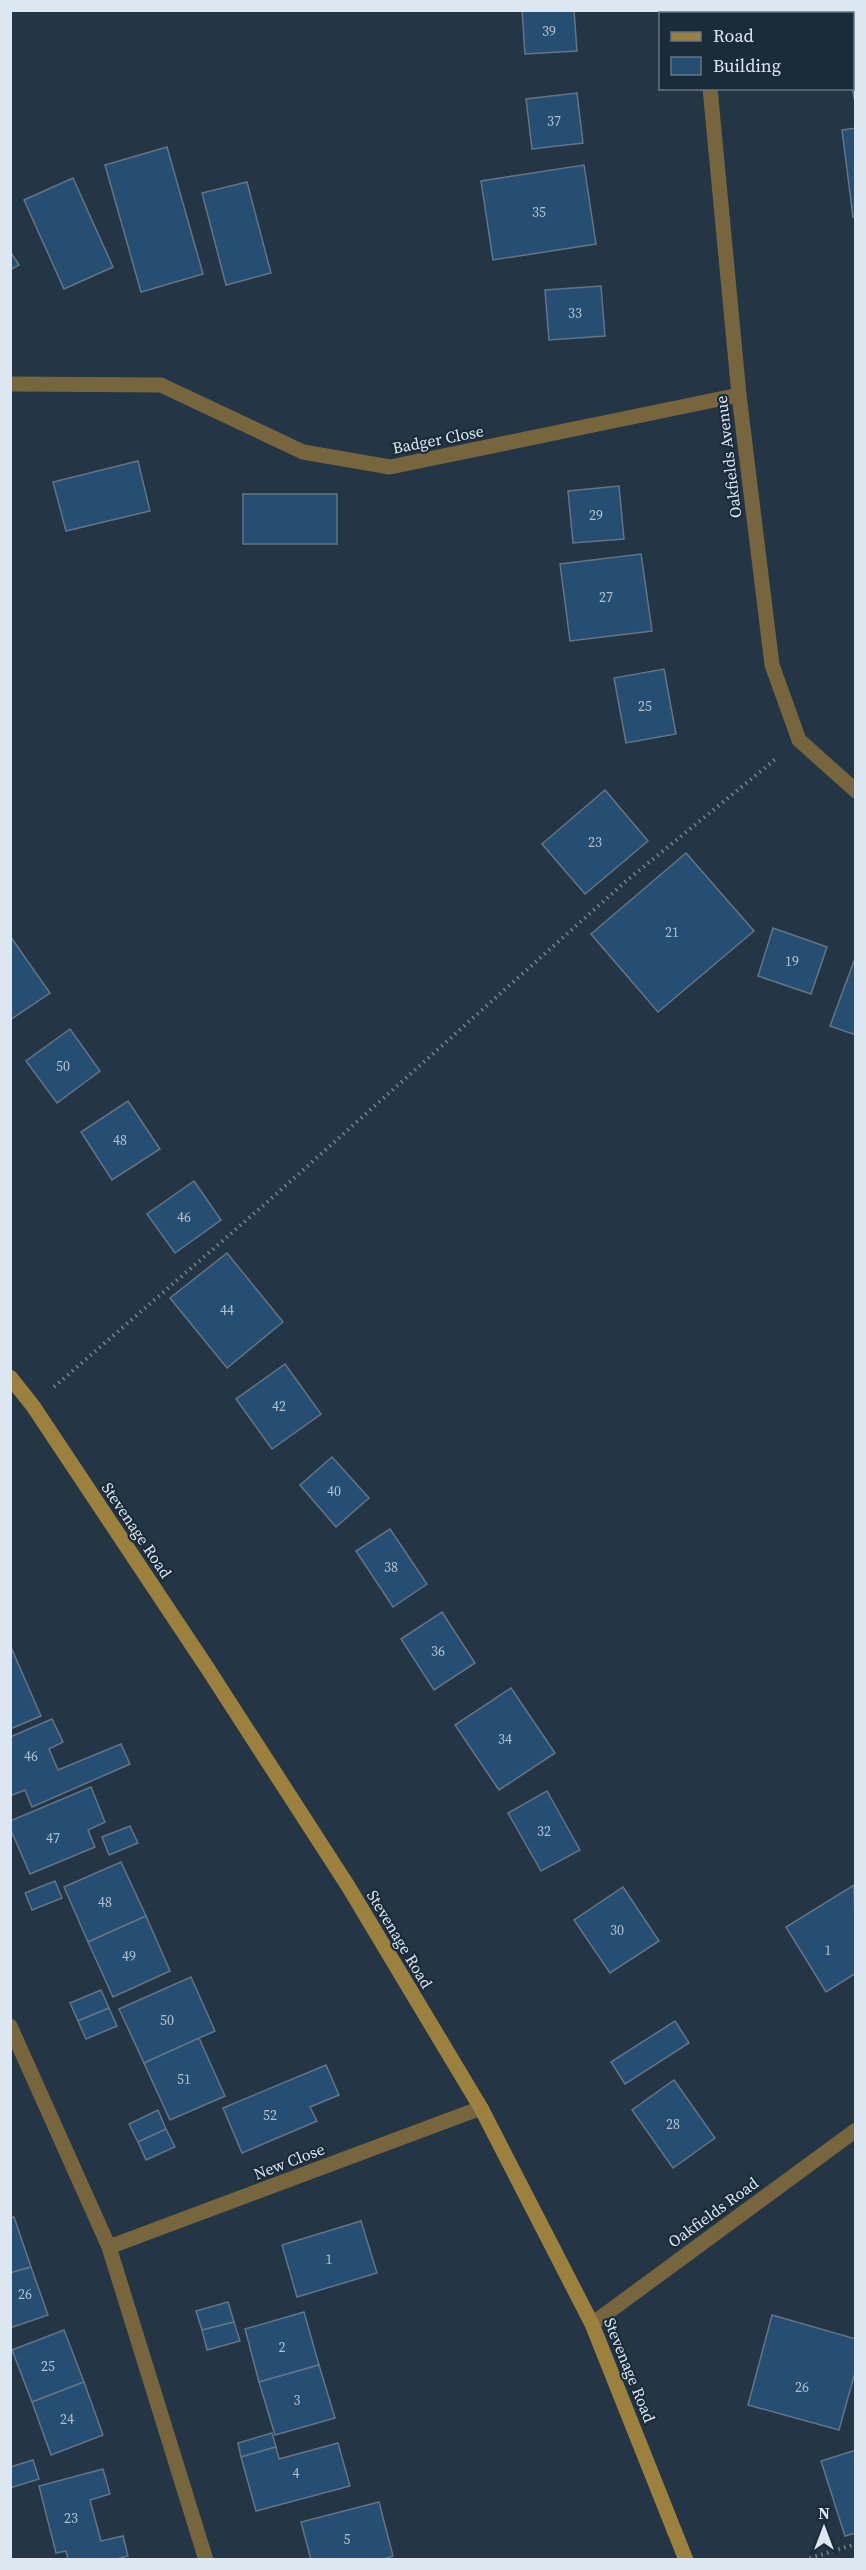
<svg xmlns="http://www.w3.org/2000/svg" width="866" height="2570" viewBox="0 0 866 2570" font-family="'Source Serif 4',serif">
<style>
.building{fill:#264e72;stroke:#627587;stroke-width:1.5}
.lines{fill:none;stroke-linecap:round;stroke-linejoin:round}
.path{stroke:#768491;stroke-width:4;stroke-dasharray:1.5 4.5;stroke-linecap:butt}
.street{stroke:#76653d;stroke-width:15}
.secondary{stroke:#9b813d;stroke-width:15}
.labels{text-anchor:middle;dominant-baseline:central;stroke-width:4.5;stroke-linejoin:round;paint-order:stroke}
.number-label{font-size:14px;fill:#afc1d1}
.street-label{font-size:16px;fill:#dde7f1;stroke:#1a2b3a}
</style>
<rect width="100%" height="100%" fill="#243545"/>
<g class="building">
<polygon points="522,10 574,10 577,51 525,54"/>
<polygon points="852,31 856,31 856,107 852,88"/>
<polygon points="577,93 583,143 532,149 526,99"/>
<polygon points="856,128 856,216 853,217 842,130"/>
<polygon points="167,147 203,274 141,292 105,165"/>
<polygon points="584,165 596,244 493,260 481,181"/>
<polygon points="73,178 113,267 64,289 24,200"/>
<polygon points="247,182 271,273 226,285 202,193"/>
<polygon points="10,251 19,265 10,270"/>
<polygon points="601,286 605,336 549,340 545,290"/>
<polygon points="138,461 150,511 66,531 53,482"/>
<polygon points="619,486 624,539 573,543 568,491"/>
<rect x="243" y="494" width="94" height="50"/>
<polygon points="641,554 652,631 570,641 560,564"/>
<polygon points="664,669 676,734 626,743 614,678"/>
<polygon points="605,790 648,841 585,894 542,844"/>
<polygon points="686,853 754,931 658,1012 591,934"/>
<polygon points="773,928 827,947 811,994 758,976"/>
<polygon points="10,936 50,993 10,1020"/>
<polygon points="854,961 856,961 856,1035 830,1026"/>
<polygon points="70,1029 100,1071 57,1103 26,1061"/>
<polygon points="128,1101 160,1149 112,1180 81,1132"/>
<polygon points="194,1181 221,1220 175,1253 147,1214"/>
<polygon points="227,1253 283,1322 227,1368 170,1298"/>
<polygon points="285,1364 321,1414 272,1449 236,1399"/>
<polygon points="332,1457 369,1498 336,1527 300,1485"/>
<polygon points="390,1529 427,1584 393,1607 356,1551"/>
<polygon points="442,1612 475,1663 434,1690 401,1639"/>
<polygon points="10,1645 41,1716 10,1729"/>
<polygon points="511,1688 555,1753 499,1790 455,1725"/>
<polygon points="52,1719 63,1742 49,1749 58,1770 121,1744 130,1764 32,1807 25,1790 10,1796 10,1737"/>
<polygon points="91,1787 105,1822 88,1830 95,1847 30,1874 10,1828 10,1821"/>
<polygon points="547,1791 580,1850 541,1871 508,1813"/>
<polygon points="130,1826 138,1843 109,1855 102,1837"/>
<polygon points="121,1862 146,1916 88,1942 64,1887"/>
<polygon points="55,1881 62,1898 32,1910 25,1893"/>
<polygon points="854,1885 856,1973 826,1992 786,1927"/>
<polygon points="623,1887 659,1941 610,1973 574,1920"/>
<polygon points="146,1916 170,1971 113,1997 88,1942"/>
<polygon points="191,1977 215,2031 144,2063 119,2009"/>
<polygon points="101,1990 109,2008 78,2021 70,2003"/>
<polygon points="109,2008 117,2026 86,2039 78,2021"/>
<polygon points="675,2021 689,2043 625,2084 611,2062"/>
<polygon points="199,2038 225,2096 170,2120 144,2063"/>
<polygon points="326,2065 339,2095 310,2107 317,2121 242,2153 223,2108"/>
<polygon points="674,2080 715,2138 673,2168 632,2110"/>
<polygon points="158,2110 166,2129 138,2142 129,2124"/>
<polygon points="166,2129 175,2147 146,2160 138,2142"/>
<polygon points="14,2217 31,2267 10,2273 10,2218"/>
<polygon points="361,2221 377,2273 297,2297 282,2245"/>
<polygon points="31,2267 48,2315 10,2328 10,2273"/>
<polygon points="228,2302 234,2322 202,2330 196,2311"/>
<polygon points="304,2312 319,2365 259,2382 245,2329"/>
<polygon points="772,2315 856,2339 856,2369 839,2430 748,2405"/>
<polygon points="234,2322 240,2341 207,2350 202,2330"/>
<polygon points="64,2330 84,2382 32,2402 12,2350"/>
<polygon points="319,2365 335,2418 275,2435 259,2382"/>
<polygon points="84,2382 103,2435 51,2455 32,2402"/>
<polygon points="272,2433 276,2447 241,2457 238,2443"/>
<polygon points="338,2443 350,2486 256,2511 241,2457 276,2447 279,2459"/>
<polygon points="856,2450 856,2533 845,2536 821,2461"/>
<polygon points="33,2460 39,2479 10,2488 10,2467"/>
<polygon points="103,2469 110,2494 90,2500 101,2541 123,2536 128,2556 113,2560 68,2560 66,2551 56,2553 39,2486"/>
<polygon points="379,2502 393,2556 381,2560 311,2560 301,2522"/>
</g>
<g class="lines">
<g class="path">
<polyline points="54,1387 265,1204 625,882 777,758"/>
<polyline points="804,2560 856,2544"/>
</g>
<g class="street">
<polyline points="703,10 703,14"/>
<polyline points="710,88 739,395 772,665 799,740 856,791"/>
<polyline points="10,384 161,385 303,452 390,467 739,395"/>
<polyline points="10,2026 109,2247 206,2560"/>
<polyline points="109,2247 481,2108"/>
<polyline points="592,2324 856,2130"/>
</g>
<polyline class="secondary" points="10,1377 33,1406 206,1666 348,1886 481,2108 592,2324 686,2560"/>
</g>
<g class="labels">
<g class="number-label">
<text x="549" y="31">39</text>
<text x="554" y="121">37</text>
<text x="539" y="212">35</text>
<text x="575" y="313">33</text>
<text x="596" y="515">29</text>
<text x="606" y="597">27</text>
<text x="645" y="706">25</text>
<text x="595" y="842">23</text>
<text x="672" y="932">21</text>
<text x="792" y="961">19</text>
<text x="63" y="1066">50</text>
<text x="120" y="1140">48</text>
<text x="184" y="1217">46</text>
<text x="227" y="1310">44</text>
<text x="279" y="1406">42</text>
<text x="334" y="1491">40</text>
<text x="391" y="1567">38</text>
<text x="438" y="1651">36</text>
<text x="505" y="1739">34</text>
<text x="31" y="1756">46</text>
<text x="544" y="1831">32</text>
<text x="53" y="1838">47</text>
<text x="105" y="1902">48</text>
<text x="617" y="1930">30</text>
<text x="828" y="1950">1</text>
<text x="129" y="1956">49</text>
<text x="167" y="2020">50</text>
<text x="184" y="2079">51</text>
<text x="270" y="2115">52</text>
<text x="673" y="2124">28</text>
<text x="329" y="2259">1</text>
<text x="25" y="2294">26</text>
<text x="282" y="2347">2</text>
<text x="48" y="2366">25</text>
<text x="802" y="2387">26</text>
<text x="297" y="2400">3</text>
<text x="67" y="2419">24</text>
<text x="296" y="2473">4</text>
<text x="71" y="2518">23</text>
<text x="347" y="2539">5</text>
</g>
<g class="street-label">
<text transform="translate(438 439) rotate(-11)">Badger Close</text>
<text transform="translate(728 457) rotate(-97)">Oakfields Avenue</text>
<text transform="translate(137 1530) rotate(56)">Stevenage Road</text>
<text transform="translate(400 1939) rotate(59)">Stevenage Road</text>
<text transform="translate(289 2161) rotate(-21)">New Close</text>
<text transform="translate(713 2212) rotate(-36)">Oakfields Road</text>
<text transform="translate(630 2370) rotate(68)">Stevenage Road</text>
</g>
</g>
<rect width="866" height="2570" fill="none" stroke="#dde7f1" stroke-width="24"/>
<rect x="659" y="12" width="195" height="78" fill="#1a2b3a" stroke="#687683" stroke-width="1.5"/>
<rect x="671" y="32" width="30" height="9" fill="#9b813d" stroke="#687683" stroke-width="1.5"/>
<text x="713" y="42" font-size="18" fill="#dde7f1">Road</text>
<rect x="671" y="57" width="30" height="18" fill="#264e72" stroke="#687683" stroke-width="1.5"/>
<text x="713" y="72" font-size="18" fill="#dde7f1">Building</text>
<g transform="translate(824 2528)" stroke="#1a2b3a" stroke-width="4.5" paint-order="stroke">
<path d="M0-4.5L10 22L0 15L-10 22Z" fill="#dde7f1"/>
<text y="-9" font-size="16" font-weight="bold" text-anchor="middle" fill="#dde7f1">N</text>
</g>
</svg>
